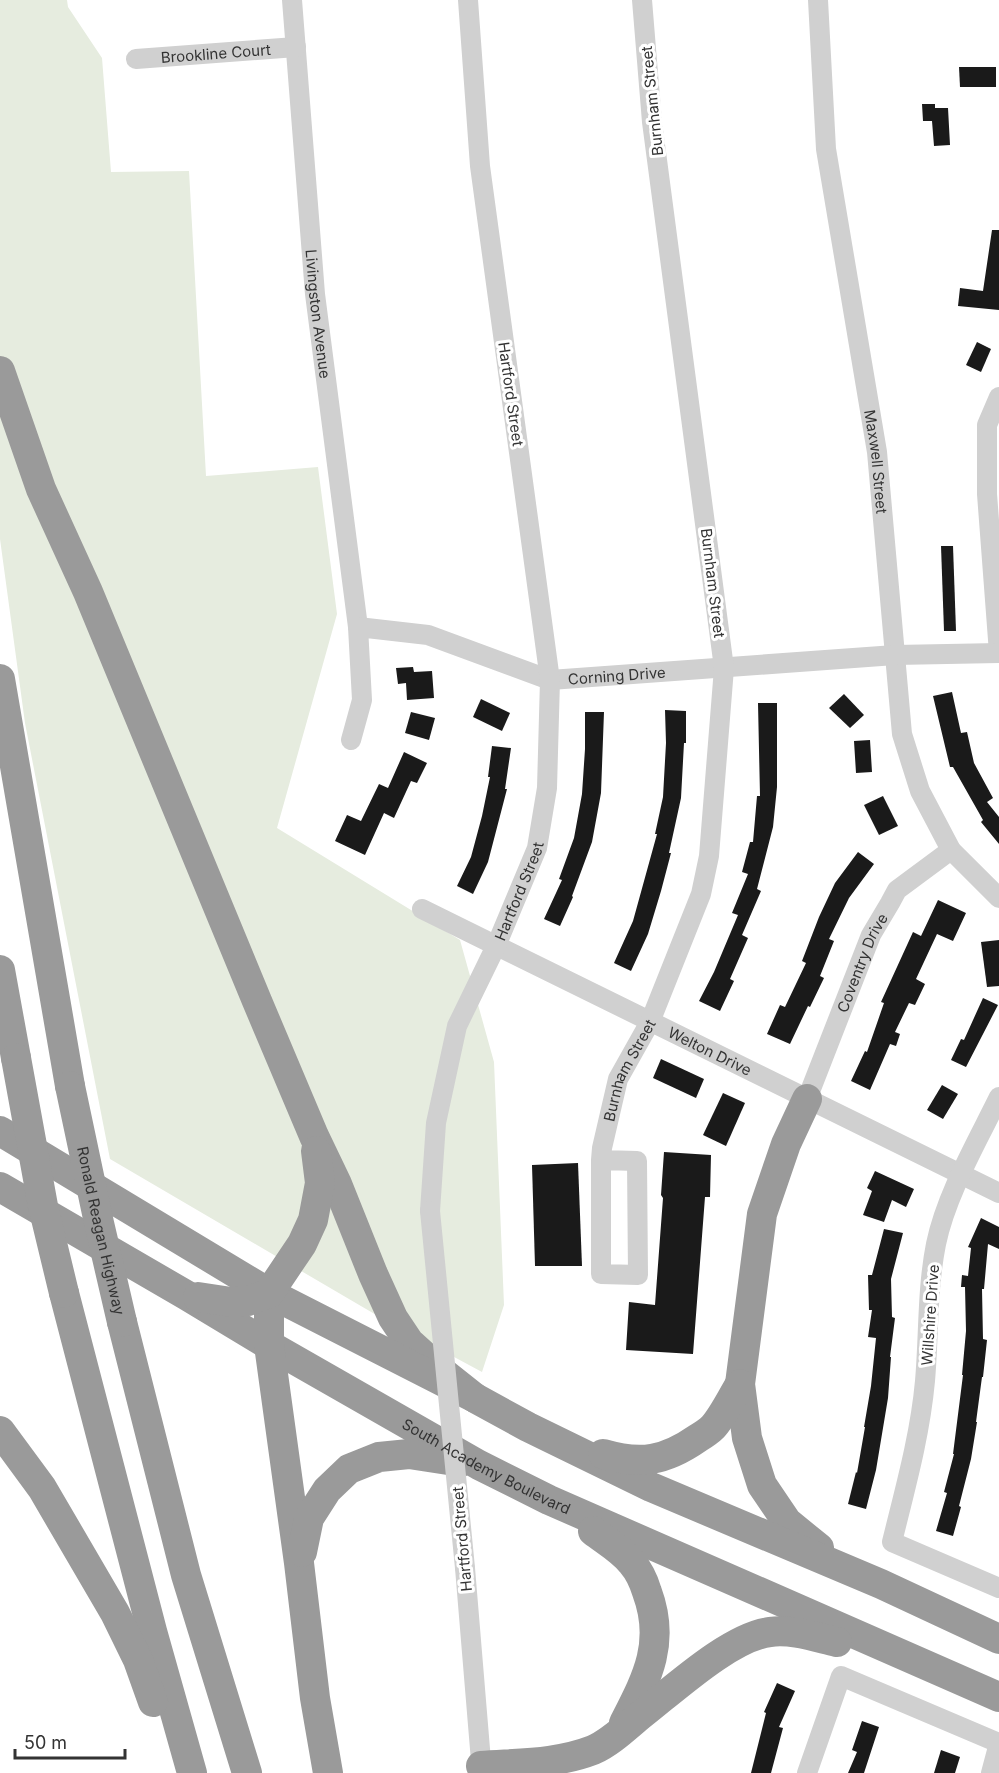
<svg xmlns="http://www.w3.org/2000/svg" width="999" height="1773" viewBox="0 0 999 1773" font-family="Inter,sans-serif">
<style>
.green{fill:#e6ecdf}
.building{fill:#1a1a1a}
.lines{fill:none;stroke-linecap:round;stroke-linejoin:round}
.minor{stroke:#d0d0d0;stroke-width:20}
.highway{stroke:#9a9a9a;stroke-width:30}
.minor-bridge{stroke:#d0d0d0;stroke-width:20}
.highway-bridge{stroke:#9a9a9a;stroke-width:30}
.labels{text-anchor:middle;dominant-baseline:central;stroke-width:6;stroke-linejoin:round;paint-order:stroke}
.street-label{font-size:15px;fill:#333;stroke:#fff}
</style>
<rect width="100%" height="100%" fill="#fff"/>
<polygon class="green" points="0,0 67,0 68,7 102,58 111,172 189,171 206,476 318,467 337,614 277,828 460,940 494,1062 504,1305 482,1372 378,1316 110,1159 25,723 0,539"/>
<g class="building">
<polygon points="959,67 996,67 996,87 960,87"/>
<polygon points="922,104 935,104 935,108 948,108 950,145 934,146 932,121 923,121"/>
<polygon points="992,230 999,230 999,310 958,306 960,288 983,291"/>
<polygon points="977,342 991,349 981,372 966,365"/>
<polygon points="941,546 953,546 956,631 944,631"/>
<polygon points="413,667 414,672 432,671 434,698 407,700 406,683 398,684 396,668"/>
<polygon points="952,692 961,733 967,732 974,763 993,798 987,802 999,817 999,844 981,822 983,820 953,767 950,767 933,696"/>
<polygon points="844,694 864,715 850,728 829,708"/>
<polygon points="481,699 510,713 502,731 473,717"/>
<polygon points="758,703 777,703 777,787 773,827 757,889 761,891 742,935 748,938 730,979 734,981 720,1011 699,1001 714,972 738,915 732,913 748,874 742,872 750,842 753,842 757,796 760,796"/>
<polygon points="665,710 686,711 686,743 684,743 681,798 669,853 671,853 661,891 648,934 631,971 614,963 633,921 657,834 655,834 663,797 666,743"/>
<polygon points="411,712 435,718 429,740 405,733"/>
<polygon points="585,712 604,712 601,793 592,842 572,896 573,897 560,926 544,919 562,880 559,879 574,838 582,794 585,749"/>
<polygon points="870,740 872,772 856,773 854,741"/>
<polygon points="492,746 511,748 505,789 507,789 488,862 473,894 457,886 471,857 482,816 490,777 488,777"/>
<polygon points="404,752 427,763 417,783 411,781 394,818 384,813 365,855 335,841 347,815 361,821 379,784 388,788"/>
<polygon points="883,796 898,826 879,835 864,805"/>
<polygon points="858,852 874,864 849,898 829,939 834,941 820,976 824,978 810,1007 808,1006 790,1044 767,1034 780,1005 785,1007 806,963 802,961 819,917 835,883"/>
<polygon points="938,900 966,913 953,941 937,934 916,979 925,984 915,1005 909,1003 895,1032 900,1034 896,1046 890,1044 870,1090 851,1081 865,1051 867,1052 884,1003 881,1002 913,932 921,936"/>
<polygon points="999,940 999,986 987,987 981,942"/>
<polygon points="983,998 998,1005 966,1067 951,1060 961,1039 964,1040"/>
<polygon points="661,1059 704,1079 696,1098 653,1078"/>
<polygon points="942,1085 958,1094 943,1119 927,1110"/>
<polygon points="723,1093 745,1103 726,1146 703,1135"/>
<polygon points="664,1152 711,1155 710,1197 705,1197 693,1354 626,1350 629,1302 655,1305 663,1198 661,1195"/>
<polygon points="578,1163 582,1266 535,1266 532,1165"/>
<polygon points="875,1171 914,1189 906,1207 892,1200 884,1222 863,1215 872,1191 867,1188"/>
<polygon points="981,1218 999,1227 999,1249 988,1244 984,1289 982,1289 983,1339 987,1340 983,1377 982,1377 976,1422 977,1422 971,1459 959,1506 961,1507 953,1536 936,1531 947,1493 944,1492 954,1454 953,1454 963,1375 962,1375 966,1331 965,1287 961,1287 962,1275 968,1276 971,1248 968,1247"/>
<polygon points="884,1229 903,1233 891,1279 892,1317 895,1318 890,1357 891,1357 888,1398 876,1470 866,1509 848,1504 856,1472 857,1473 865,1427 864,1427 871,1386 876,1338 868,1337 872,1310 869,1310 868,1275 872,1275"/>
<polygon points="777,1683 795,1691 779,1727 783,1728 771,1773 751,1773 766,1713 764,1712"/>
<polygon points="862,1721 879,1727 864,1773 848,1773 857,1752 852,1750"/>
<polygon points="941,1750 960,1757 955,1773 934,1773"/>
</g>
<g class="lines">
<g class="minor">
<path id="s1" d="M292,0L315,294L358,627"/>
<path id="s2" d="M818,0L826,149L877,452L902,734L920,791L951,850L999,898"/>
<path id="s3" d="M136,59L296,47"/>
<polyline points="999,653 987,494 987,425 999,397"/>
<path id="s4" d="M351,740L362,700L358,627L428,635L550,680L895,655L999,653"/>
<path id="s5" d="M422,909L999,1193"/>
<path d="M999,1097C977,1142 946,1195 936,1244C927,1289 929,1335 925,1381C920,1436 905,1489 892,1542L999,1588"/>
<path id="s6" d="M807,1099L871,935L890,903L897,890L951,850"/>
<path id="s7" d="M601,1160L637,1161L638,1275L601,1274V1160L602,1148L618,1079L650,1022L701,894L709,856L724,668L652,122L642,0"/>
<path id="s8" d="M430,1211L436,1123L457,1026L496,946L537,848L547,788L550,680L480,166L468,0"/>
<polyline points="465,1568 482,1773"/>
<polyline points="807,1773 841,1676 999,1743 991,1773"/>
</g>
<g class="highway">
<polyline points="0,371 41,489 88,592 257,1001 314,1136 337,1184 373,1274 393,1318 409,1342 441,1371 475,1398"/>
<polyline points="0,679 70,1086"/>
<polyline points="0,970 16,1058"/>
<polyline points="807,1099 786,1144 762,1214 740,1384 747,1438 762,1485 787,1522 819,1548"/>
<polyline points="0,1131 269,1293 475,1398 528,1427 651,1487 881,1584 999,1639"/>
<path id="s9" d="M0,1187L186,1295L269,1345L479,1465L549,1500L999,1697"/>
<polyline points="64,1293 152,1631 192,1773"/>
<polyline points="269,1293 269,1345 299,1563 315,1698 328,1773"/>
<polyline points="198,1297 231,1302 248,1301 269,1293 302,1244 313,1220 320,1183 316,1151"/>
<polyline points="122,1322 186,1575 247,1773"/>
<polyline points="0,1431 42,1488 115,1613 138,1660 153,1702"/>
<path d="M603,1454C641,1465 665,1461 698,1438C703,1435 709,1431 713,1427C723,1416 732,1397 740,1384"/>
<path d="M593,1531C606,1541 622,1550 632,1563C639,1571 644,1582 647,1592C666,1643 647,1678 624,1723"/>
<polyline points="302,1552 309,1518 327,1490 349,1469 379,1457 409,1454 461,1462"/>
<path d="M481,1766C519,1763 557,1764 593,1750C609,1743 624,1729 637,1718C671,1692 729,1637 770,1632C792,1629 815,1637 837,1642"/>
</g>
<polyline class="minor-bridge" points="430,1211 465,1568"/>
<g class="highway-bridge">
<polyline points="16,1058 43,1206 64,1293"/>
<path id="s10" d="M70,1086L99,1223L122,1322"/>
</g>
</g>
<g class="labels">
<g class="street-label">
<text stroke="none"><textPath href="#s3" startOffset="80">Brookline Court</textPath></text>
<text transform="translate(652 101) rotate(-96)">Burnham Street</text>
<text stroke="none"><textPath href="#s1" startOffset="315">Livingston Avenue</textPath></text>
<text transform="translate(511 394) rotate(82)">Hartford Street</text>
<text stroke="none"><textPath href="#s2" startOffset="466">Maxwell Street</textPath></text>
<text transform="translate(713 583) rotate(83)">Burnham Street</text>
<text stroke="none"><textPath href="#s4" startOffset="382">Corning Drive</textPath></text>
<text stroke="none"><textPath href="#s8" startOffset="336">Hartford Street</textPath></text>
<text stroke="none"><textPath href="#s6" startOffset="147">Coventry Drive</textPath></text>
<text stroke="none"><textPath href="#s5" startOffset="321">Welton Drive</textPath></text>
<text stroke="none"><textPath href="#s7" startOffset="396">Burnham Street</textPath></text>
<text stroke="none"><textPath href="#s10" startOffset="148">Ronald Reagan Highway</textPath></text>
<text transform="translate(930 1315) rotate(-86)">Willshire Drive</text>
<text stroke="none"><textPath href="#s9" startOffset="561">South Academy Boulevard</textPath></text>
<text transform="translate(462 1539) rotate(-95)">Hartford Street</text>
</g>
</g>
<path d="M15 1749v9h110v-9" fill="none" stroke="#333333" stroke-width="3"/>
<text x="24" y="1749" font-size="18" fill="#333333" stroke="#ffffff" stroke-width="4.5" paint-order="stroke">50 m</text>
</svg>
